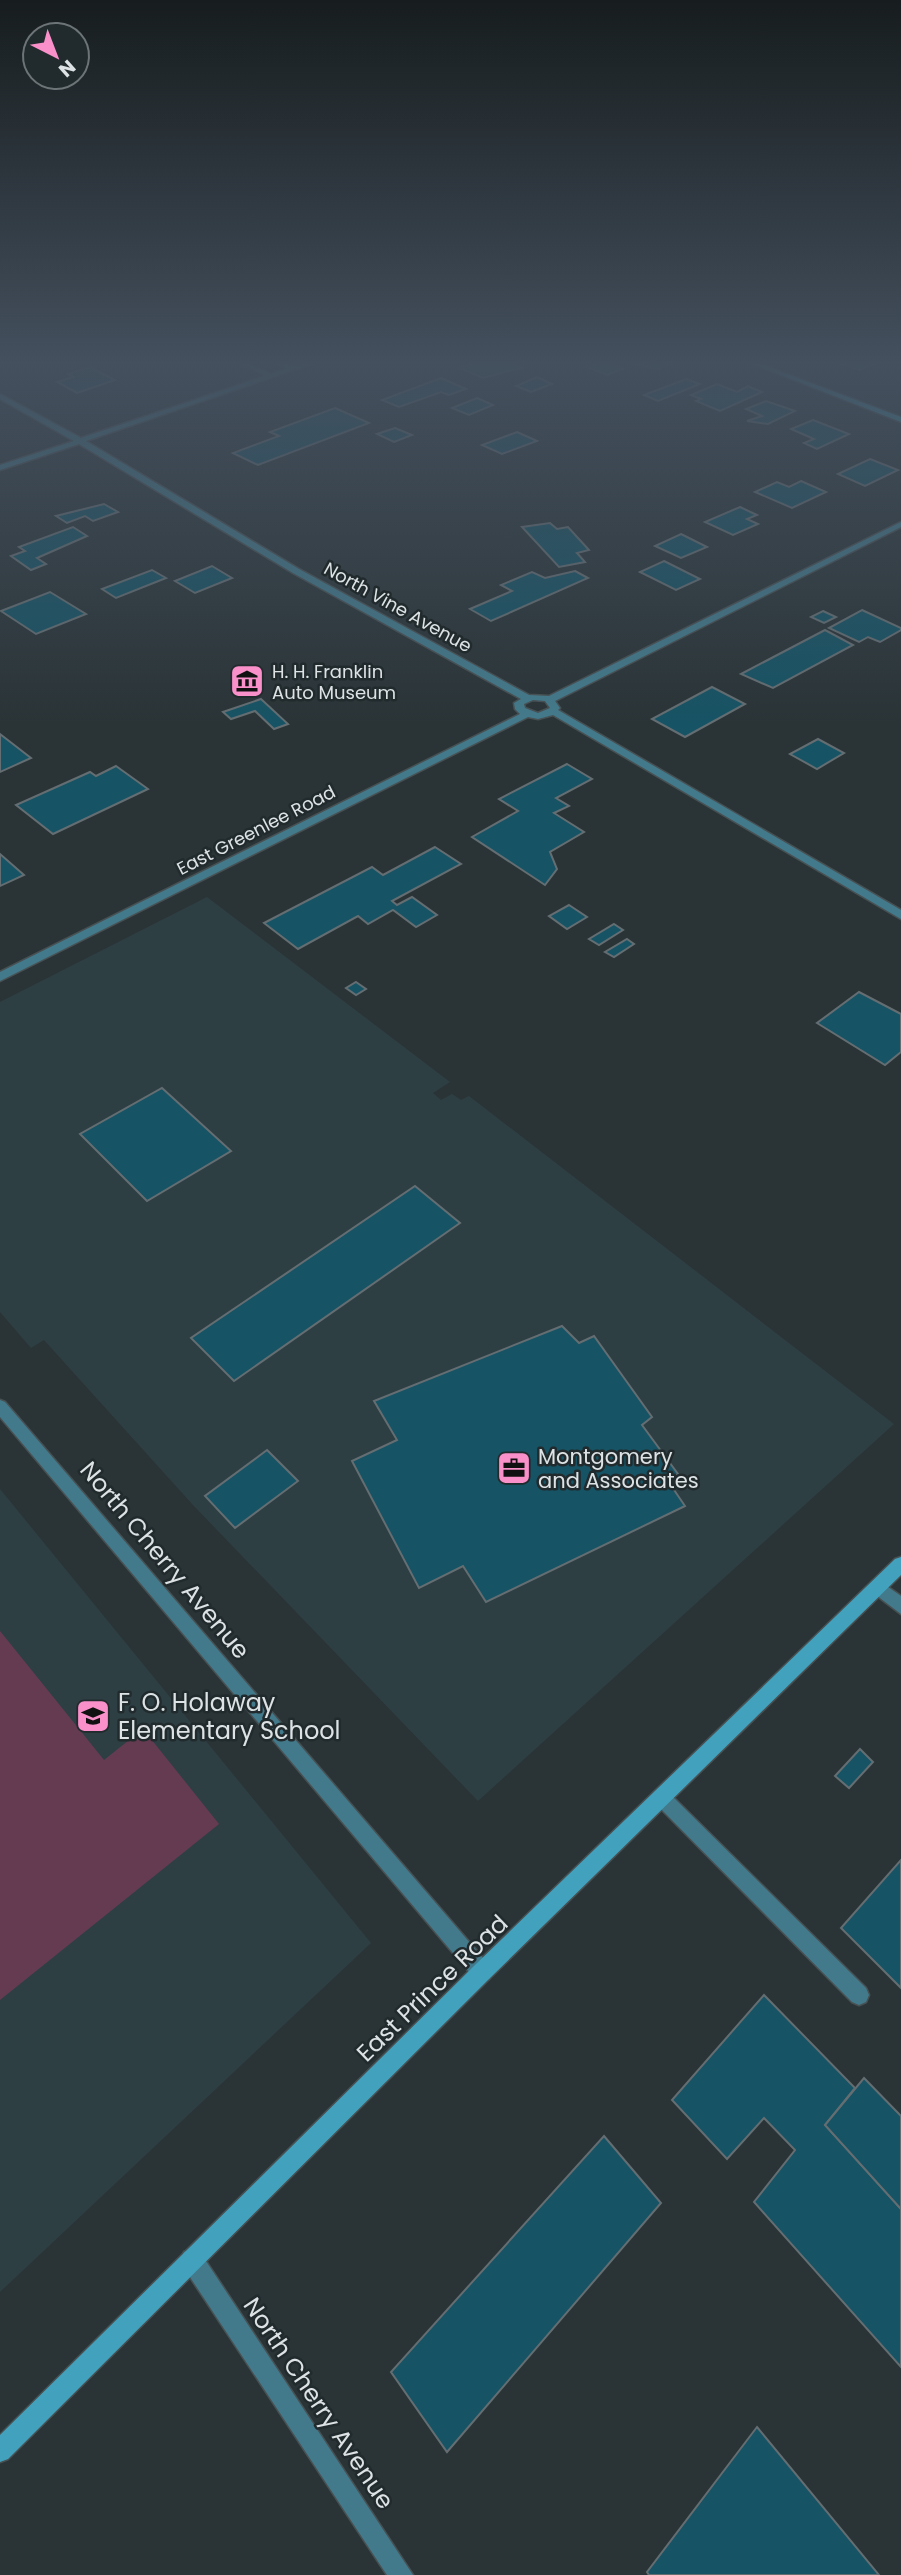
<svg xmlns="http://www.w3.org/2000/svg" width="901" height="2575" viewBox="0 0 901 2575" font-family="Poppins,sans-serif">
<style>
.built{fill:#2e3f44}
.green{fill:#653b52}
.building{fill:#165364;stroke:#646e72;stroke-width:2}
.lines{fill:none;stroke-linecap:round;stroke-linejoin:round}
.lane-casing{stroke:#475053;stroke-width:3}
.street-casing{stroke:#475053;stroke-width:3}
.secondary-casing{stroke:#475053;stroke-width:3}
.lane{fill:#437a8b;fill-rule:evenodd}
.street{fill:#437a8b;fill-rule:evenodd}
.secondary{fill:#42a2bd;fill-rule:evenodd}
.labels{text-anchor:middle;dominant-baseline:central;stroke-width:5;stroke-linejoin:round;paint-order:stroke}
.far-street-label{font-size:18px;fill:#dde3e5;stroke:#212a2d}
.far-poi-label{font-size:18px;fill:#dde3e5;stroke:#212a2d;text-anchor:start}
.poi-label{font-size:21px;fill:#dde3e5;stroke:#212a2d;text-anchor:start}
.near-street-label{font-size:24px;fill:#dde3e5;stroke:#212a2d}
.near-poi-label{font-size:24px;fill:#dde3e5;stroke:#212a2d;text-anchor:start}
</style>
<rect width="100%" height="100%" fill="#2a3437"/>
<g class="built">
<polygon points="207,897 450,1082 433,1093 441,1100 452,1094 461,1100 469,1096 894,1424 478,1801 193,1505 44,1340 31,1348 0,1312 0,1002"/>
<polygon points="0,1489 371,1943 0,2292"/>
</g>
<polygon class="green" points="0,1631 104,1760 143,1729 219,1824 0,2000"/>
<g class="building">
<polygon points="473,363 516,363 513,364 522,368 483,378 460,368"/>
<polygon points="598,363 607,363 623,369 607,375 587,367"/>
<polygon points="629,363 673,363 658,369"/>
<polygon points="839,363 876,363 859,370"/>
<polygon points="90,367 115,380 77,393 57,382 73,377 68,374"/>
<polygon points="537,377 552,384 531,392 516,386"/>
<polygon points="441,378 466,389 449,395 441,392 399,407 382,400"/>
<polygon points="686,379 700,384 658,401 644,395"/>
<polygon points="717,384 737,392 748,386 762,392 720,411 696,401 701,399 691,395"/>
<polygon points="477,398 493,405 469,415 452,408"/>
<polygon points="766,401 795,411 768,424 747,421 762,416 746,409"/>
<polygon points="335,408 369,423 258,465 233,453 279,436 270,432"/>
<polygon points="813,420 849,434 817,449 804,443 814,439 791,429"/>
<polygon points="395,428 412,435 394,442 377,434"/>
<polygon points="517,432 537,441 502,454 482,445"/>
<polygon points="870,459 898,470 865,486 838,474"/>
<polygon points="801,481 826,492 792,508 755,492 777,482 789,487"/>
<polygon points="104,504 118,512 93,521 85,516 67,523 56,516"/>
<polygon points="740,507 757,515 747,519 758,524 733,535 705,522"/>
<polygon points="550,523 557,529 568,527 589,550 577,553 585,562 559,567 522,527"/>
<polygon points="73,527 87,536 37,558 46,564 31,570 11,556 25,551 19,547"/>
<polygon points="681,534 707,547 681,558 655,546"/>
<polygon points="664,561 700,579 676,590 640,572"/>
<polygon points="212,566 232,578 195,593 175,581"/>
<polygon points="152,570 166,578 116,598 102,589"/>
<polygon points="575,571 588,578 491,621 470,609 512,591 501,585 532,572 545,578"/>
<polygon points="50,592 86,614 36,634 1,611"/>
<polygon points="862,610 901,628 901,630 880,642 868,637 859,642 829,628"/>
<polygon points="823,611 836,617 824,623 811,617"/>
<polygon points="825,630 853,645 773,688 741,674"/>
<polygon points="712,687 745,704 685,737 652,719"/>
<polygon points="261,699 288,724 274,729 255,711 231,719 223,712"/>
<polygon points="0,734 31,758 0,772"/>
<polygon points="818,739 844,753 817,769 790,754"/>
<polygon points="567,764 592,779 556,798 569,806 554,813 584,832 550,852 557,869 545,885 472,837 518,811 499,799"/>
<polygon points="116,766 148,789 53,834 16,805 90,772 96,776"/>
<polygon points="435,847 461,864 392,901 397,905 412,897 437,915 416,927 393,910 368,924 358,916 298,949 264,923 372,867 383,875"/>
<polygon points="0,854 24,875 0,886"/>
<polygon points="569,905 587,917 567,929 549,916"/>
<polygon points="614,924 623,930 599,945 589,939"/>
<polygon points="627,939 634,944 614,957 605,952"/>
<polygon points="356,982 366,989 356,995 346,988"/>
<polygon points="859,992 901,1014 901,1052 885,1065 817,1023"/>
<polygon points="162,1088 231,1151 147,1201 80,1134"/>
<polygon points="415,1186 460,1223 234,1381 191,1338"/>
<polygon points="562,1326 579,1343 594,1336 652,1417 642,1425 678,1474 668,1481 685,1506 486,1602 463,1566 419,1588 352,1461 397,1440 374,1401"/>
<polygon points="267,1450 298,1481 235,1528 205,1496"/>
<polygon points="860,1749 873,1762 849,1788 835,1776"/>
<polygon points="901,1860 901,1988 841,1928"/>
<polygon points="764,1995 855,2088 825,2125 901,2209 901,2367 754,2202 795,2150 764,2118 727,2159 672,2100"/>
<polygon points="864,2078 901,2116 901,2209 825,2125"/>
<polygon points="604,2136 661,2203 447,2452 391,2372"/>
<polygon points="757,2427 879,2575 649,2575 647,2572"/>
</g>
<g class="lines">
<g class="lane-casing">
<g id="lane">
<polygon points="239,363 248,363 275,376 269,377"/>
<polygon points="276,363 285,363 297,369 291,370"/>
<polygon points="878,1580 901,1596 901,1614 872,1592 870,1587 872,1582"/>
<polygon points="663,1790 669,1793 866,1988 869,1995 866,2002 859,2005 852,2002 657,1805 654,1799 657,1793"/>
</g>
</g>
<g class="street-casing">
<g id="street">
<path d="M304,363H314L86,441L299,569L529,695L549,696L901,522V527L555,701L560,708L558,710L901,910V919L553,715L538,719L528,717L0,981V972L520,714L515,709L514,703L521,699L293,573L79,444L0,470V465L74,441L0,399V394L81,438ZM533,700L545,701L550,708L538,713L525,708L524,704Z"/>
<polygon points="0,1400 5,1402 489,1965 492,1972 489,1979 482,1982 475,1979 0,1417"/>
<polygon points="192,2249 200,2252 413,2575 387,2575 184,2268 181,2260 184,2252"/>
</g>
</g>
<g class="secondary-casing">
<g id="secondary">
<polygon points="750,363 759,363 901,417 901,422"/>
<polygon points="901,1557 901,1575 489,1979 8,2459 0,2462 0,2435 475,1965 895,1559"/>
</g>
</g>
<use href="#lane" class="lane"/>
<use href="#street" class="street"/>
<use href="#secondary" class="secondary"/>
</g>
<linearGradient id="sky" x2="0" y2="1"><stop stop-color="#171d1e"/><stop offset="0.5" stop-color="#44505e"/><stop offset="1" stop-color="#44505e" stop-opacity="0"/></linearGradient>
<rect width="901" height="724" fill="url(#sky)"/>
<defs>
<g id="museum-square" transform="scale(1.75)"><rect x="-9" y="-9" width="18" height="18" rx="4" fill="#f990ca" stroke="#212a2d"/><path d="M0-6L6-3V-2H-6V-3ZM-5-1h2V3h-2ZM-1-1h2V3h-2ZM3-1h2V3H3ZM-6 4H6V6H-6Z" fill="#111"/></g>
<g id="office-square" transform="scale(1.75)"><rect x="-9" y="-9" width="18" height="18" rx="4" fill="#f990ca" stroke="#212a2d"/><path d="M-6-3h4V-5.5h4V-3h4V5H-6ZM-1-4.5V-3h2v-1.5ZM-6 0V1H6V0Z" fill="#111"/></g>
<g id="school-square" transform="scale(1.75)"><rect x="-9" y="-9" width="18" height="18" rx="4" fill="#f990ca" stroke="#212a2d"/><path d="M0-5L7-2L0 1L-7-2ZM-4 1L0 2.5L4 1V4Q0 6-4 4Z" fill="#111"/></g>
</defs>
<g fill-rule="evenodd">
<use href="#museum-square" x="247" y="681"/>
<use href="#office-square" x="514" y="1468"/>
<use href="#school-square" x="93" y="1716"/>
</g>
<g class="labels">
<g class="far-street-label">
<text transform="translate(398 607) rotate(29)">North Vine Avenue</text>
<text transform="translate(256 830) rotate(-27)">East Greenlee Road</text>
</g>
<g class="far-poi-label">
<text x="272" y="671">H. H. Franklin<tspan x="272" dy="21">Auto Museum</tspan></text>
</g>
<g class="poi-label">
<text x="538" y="1456">Montgomery<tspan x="538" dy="24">and Associates</tspan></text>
</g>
<g class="near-street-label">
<text transform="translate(165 1560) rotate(50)">North Cherry Avenue</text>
<text transform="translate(432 1988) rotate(-44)">East Prince Road</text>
<text transform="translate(319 2403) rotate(56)">North Cherry Avenue</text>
</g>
<g class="near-poi-label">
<text x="118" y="1702">F. O. Holaway<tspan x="118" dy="28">Elementary School</tspan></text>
</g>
</g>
<g transform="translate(56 56) rotate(138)"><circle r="33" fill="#212a2d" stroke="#6c7477" stroke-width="2"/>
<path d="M0-5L12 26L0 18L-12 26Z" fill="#f990ca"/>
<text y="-10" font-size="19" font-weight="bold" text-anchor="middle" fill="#dde3e5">N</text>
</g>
</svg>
